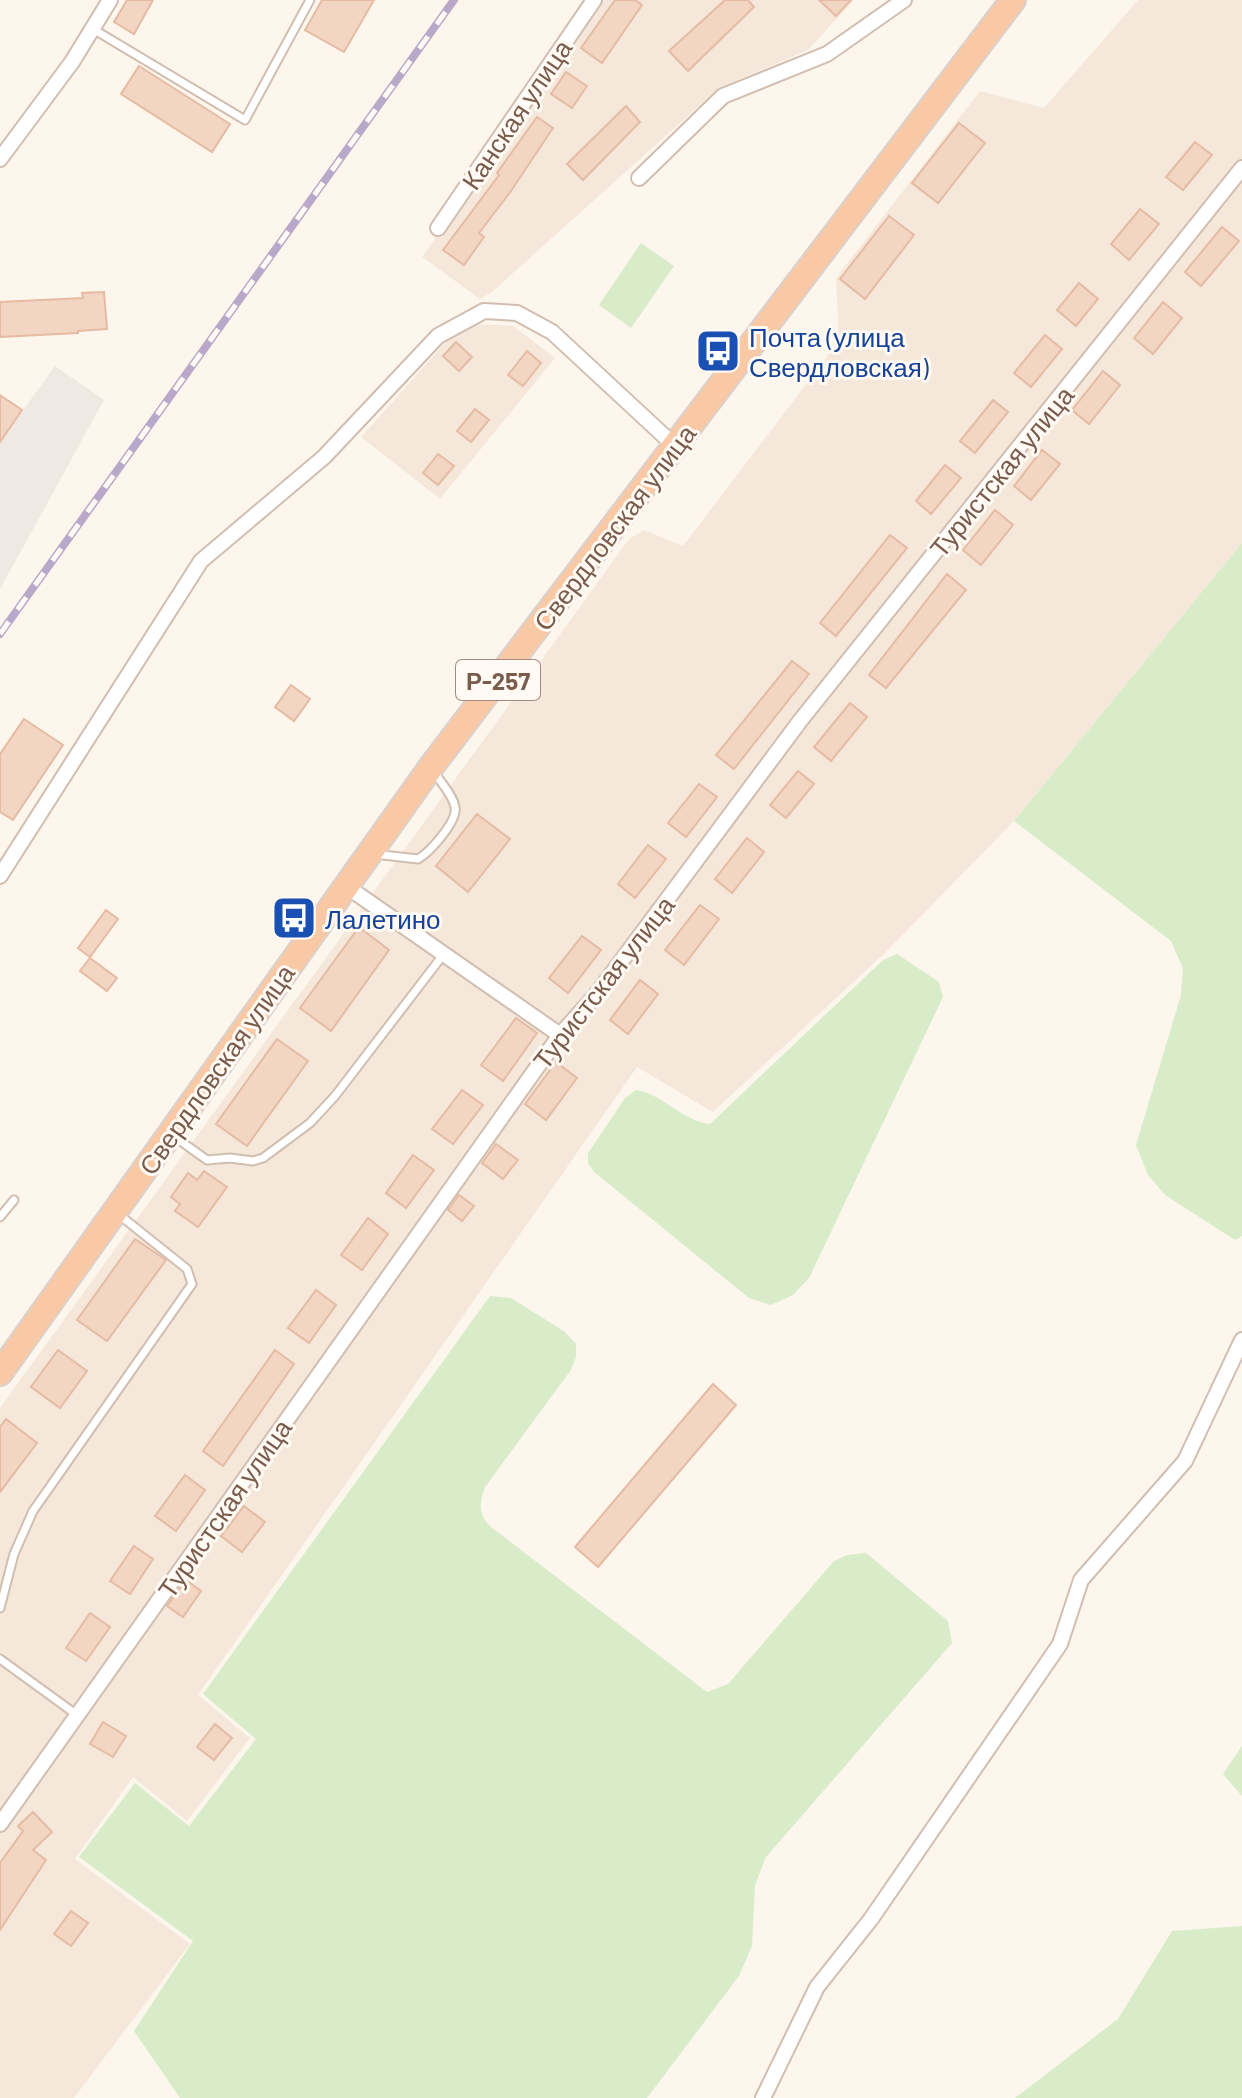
<svg xmlns="http://www.w3.org/2000/svg" width="1242" height="2098" viewBox="0 0 1242 2098" font-family="Barlow,sans-serif">
<style>
.residential{fill:#f5e8da}
.industrial{fill:#efe9e4}
.green{fill:#d8ecc9}
.building{fill:#f3d5c3;stroke:#e6bba3;stroke-width:2}
.lines{fill:none;stroke-linecap:round;stroke-linejoin:round}
.service-casing{stroke:#d1beb0;stroke-width:11}
.minor-casing{stroke:#d1beb0;stroke-width:18}
.trunk-casing{stroke:#dad1cd;stroke-width:28}
.service{stroke:#fff;stroke-width:7}
.minor{stroke:#fff;stroke-width:14}
.trunk{stroke:#f9c8a4;stroke-width:24}
.rail-casing{stroke:#b9a8c9;stroke-width:8}
.rail{stroke:#fffaf3;stroke-width:5;stroke-dasharray:15;stroke-linecap:butt}
.labels{text-anchor:middle;dominant-baseline:central;stroke-width:6;stroke-linejoin:round;paint-order:stroke}
.shield{fill:#fffaf3;stroke:#a28b7f;stroke-width:2}
.shield-label{font-size:24px;font-weight:bold;fill:#7a5c4d}
.street-label{font-size:26px;fill:#7a5c4d;stroke:#fffaf3}
.transit-label{font-size:26px;fill:#164399;stroke:#fffaf3;text-anchor:start}
</style>
<rect width="100%" height="100%" fill="#fdf6ec"/>
<g class="residential">
<polygon points="602,0 854,0 808,50 719,88 492,292 480,299 422,257"/>
<polygon points="1138,0 1242,0 1242,543 1014,821 888,950 713,1112 637,1067 198,1695 250,1738 187,1821 133,1777 75,1859 190,1944 74,2098 0,2098 0,1408 629,539 644,530 683,546 839,341 836,278 980,91 1044,108"/>
<polygon points="471,324 513,326 555,358 440,499 361,437 445,343"/>
</g>
<polygon class="industrial" points="55,366 104,400 0,589 0,442"/>
<g class="green">
<polygon points="641,243 674,266 631,328 599,305"/>
<polygon points="1242,543 1242,1236 1235,1240 1165,1195 1148,1175 1136,1145 1181,995 1183,968 1171,941 1014,821"/>
<path d="M897,954L939,982L943,997L809,1278L793,1295L771,1305L749,1298L594,1172L588,1163V1153L625,1098L636,1090C663,1094 682,1121 710,1124L883,960Z"/>
<path d="M490,1296L511,1298L565,1332L576,1344V1357L571,1370L485,1487C479,1504 478,1514 491,1527L707,1692L728,1684L834,1561L847,1555L866,1553L948,1621L952,1643L766,1857L755,1885L752,1946L739,1976L647,2098H180L134,2031L193,1941L79,1857L135,1783L189,1826L256,1739L203,1694Z"/>
<polygon points="1242,1746 1242,1796 1223,1774"/>
<polygon points="1242,1926 1242,2098 1015,2098 1118,2019 1172,1931"/>
</g>
<g class="building">
<polygon points="127,0 153,0 134,34 114,22"/>
<polygon points="322,0 374,0 344,52 305,30"/>
<polygon points="615,0 635,0 642,5 602,63 581,48"/>
<polygon points="725,0 748,0 754,7 688,71 669,51"/>
<polygon points="819,0 851,0 836,16"/>
<polygon points="139,66 230,124 212,152 121,94"/>
<polygon points="566,72 587,86 572,108 551,94"/>
<polygon points="626,106 640,122 583,180 567,164"/>
<polygon points="537,117 553,128 511,191 479,233 484,237 464,265 443,250 499,175 497,173"/>
<polygon points="959,123 985,143 938,203 912,183"/>
<polygon points="1195,142 1212,155 1183,190 1166,177"/>
<polygon points="1140,209 1159,224 1129,260 1111,244"/>
<polygon points="889,216 914,235 865,299 840,279"/>
<polygon points="1222,227 1239,241 1201,286 1185,272"/>
<polygon points="1079,283 1098,299 1076,326 1057,310"/>
<polygon points="104,292 107,329 78,331 78,333 0,337 0,302 83,298 82,293"/>
<polygon points="1163,302 1182,318 1153,354 1134,338"/>
<polygon points="1045,335 1062,349 1031,387 1014,373"/>
<polygon points="456,342 472,357 459,371 443,356"/>
<polygon points="527,351 541,363 523,386 508,375"/>
<polygon points="1103,371 1120,385 1089,424 1072,410"/>
<polygon points="0,395 22,410 0,442"/>
<polygon points="993,400 1008,412 975,453 960,441"/>
<polygon points="475,409 489,420 471,442 457,431"/>
<polygon points="1042,450 1060,464 1031,500 1014,486"/>
<polygon points="438,454 454,466 438,485 423,473"/>
<polygon points="945,465 961,478 931,514 916,501"/>
<polygon points="995,510 1013,525 981,565 963,550"/>
<polygon points="890,535 907,548 836,636 820,623"/>
<polygon points="947,574 966,590 886,688 869,675"/>
<polygon points="792,661 809,674 734,769 716,755"/>
<polygon points="291,685 310,699 294,721 275,707"/>
<polygon points="850,703 867,717 831,761 814,747"/>
<polygon points="24,719 63,745 13,820 0,812 0,754"/>
<polygon points="798,771 814,784 786,818 770,805"/>
<polygon points="699,784 717,797 686,837 668,823"/>
<polygon points="477,814 510,839 468,892 436,866"/>
<polygon points="747,838 764,852 732,893 715,879"/>
<polygon points="648,845 666,859 635,898 618,884"/>
<polygon points="700,905 719,919 684,965 665,950"/>
<polygon points="106,910 118,919 90,957 78,948"/>
<polygon points="359,927 389,950 331,1031 300,1008"/>
<polygon points="582,936 601,950 568,993 549,978"/>
<polygon points="90,958 117,978 107,991 80,971"/>
<polygon points="640,980 658,994 628,1034 610,1020"/>
<polygon points="516,1018 537,1033 503,1081 481,1065"/>
<polygon points="277,1039 308,1061 247,1146 216,1124"/>
<polygon points="556,1062 577,1078 546,1120 525,1104"/>
<polygon points="462,1090 483,1105 453,1144 432,1129"/>
<polygon points="496,1144 518,1160 503,1179 482,1163"/>
<polygon points="413,1155 434,1170 406,1208 386,1193"/>
<polygon points="204,1171 227,1187 198,1227 175,1211 180,1204 171,1197 188,1173 197,1180"/>
<polygon points="459,1195 474,1206 462,1221 448,1210"/>
<polygon points="368,1218 388,1234 362,1270 341,1255"/>
<polygon points="135,1239 166,1260 107,1341 77,1320"/>
<polygon points="316,1290 336,1305 309,1343 288,1328"/>
<polygon points="58,1350 87,1371 60,1408 31,1387"/>
<polygon points="275,1350 294,1364 223,1466 203,1451"/>
<polygon points="713,1384 736,1405 598,1567 575,1547"/>
<polygon points="6,1419 37,1443 0,1492 0,1427"/>
<polygon points="185,1475 205,1490 176,1531 155,1516"/>
<polygon points="244,1506 265,1522 242,1552 221,1536"/>
<polygon points="134,1546 153,1559 130,1594 110,1581"/>
<polygon points="186,1580 201,1591 183,1617 167,1606"/>
<polygon points="90,1613 110,1627 86,1661 66,1648"/>
<polygon points="103,1722 126,1736 113,1757 90,1744"/>
<polygon points="215,1724 232,1738 214,1760 197,1747"/>
<polygon points="33,1812 52,1832 33,1850 46,1860 0,1930 0,1863 23,1831 18,1826"/>
<polygon points="71,1911 88,1923 71,1946 54,1934"/>
</g>
<g class="lines">
<g class="service-casing">
<g id="service">
<polyline points="93,29 245,120 310,0"/>
<path d="M374,854L418,859C430,852 458,821 455,807C453,795 441,783 435,773"/>
<polyline points="175,1137 207,1160 230,1158 253,1161 263,1158 310,1123 335,1096 443,955"/>
<polyline points="0,1217 14,1200"/>
<polyline points="0,1608 14,1554 33,1511 192,1284 187,1269 117,1213"/>
<polyline points="0,1659 77,1715"/>
</g>
</g>
<g class="minor-casing">
<g id="minor">
<polyline points="0,159 72,62 110,0"/>
<polyline points="639,178 723,96 827,54 904,0"/>
<polyline points="438,228 594,0"/>
<polyline points="0,876 201,561 324,457 438,336 484,311 517,313 552,332 675,446"/>
<polyline points="346,886 560,1035"/>
<polyline points="0,1824 560,1035 596,995 800,721 1242,168"/>
<polyline points="763,2098 817,1987 871,1919 1060,1644 1081,1580 1185,1461 1242,1340"/>
</g>
</g>
<g class="trunk-casing">
<polyline id="trunk" points="0,1373 431,767 1013,0"/>
</g>
<use href="#service" class="service"/>
<use href="#minor" class="minor"/>
<use href="#trunk" class="trunk"/>
<g class="rail-casing">
<polyline id="rail" points="0,634 454,0"/>
</g>
<use href="#rail" class="rail"/>
</g>
<defs>
<g id="bus-square" transform="scale(2.3)"><rect x="-9" y="-9" width="18" height="18" rx="4" fill="#1a4fb4" stroke="#fffaf3"/><path d="M-5-6H5V4H4V6H2V4H-2V6H-4V4H-5ZM-3.5-4V0h7V-4ZM-3.5 1.2v1.5H-2V1.2ZM2 1.2v1.5H3.5V1.2Z" fill="#fff"/></g>
</defs>
<g fill-rule="evenodd">
<use href="#bus-square" x="718" y="351"/>
<use href="#bus-square" x="294" y="918"/>
</g>
<g class="labels">
<rect class="shield" x="456" y="660" width="84" height="40" rx="6"/>
<g class="shield-label">
<text x="498" y="680">Р-257</text>
</g>
<g class="street-label">
<text transform="translate(516 114) rotate(-56)">Канская улица</text>
<text transform="translate(1001 471) rotate(-51)">Туристская улица</text>
<text transform="translate(614 527) rotate(-53)">Свердловская улица</text>
<text transform="translate(603 982) rotate(-52)">Туристская улица</text>
<text transform="translate(216 1069) rotate(-55)">Свердловская улица</text>
<text transform="translate(224 1508) rotate(-55)">Туристская улица</text>
</g>
<g class="transit-label">
<text x="749" y="336">Почта (улица<tspan x="749" dy="30">Свердловская)</tspan></text>
<text x="325" y="918">Лалетино</text>
</g>
</g>
</svg>
